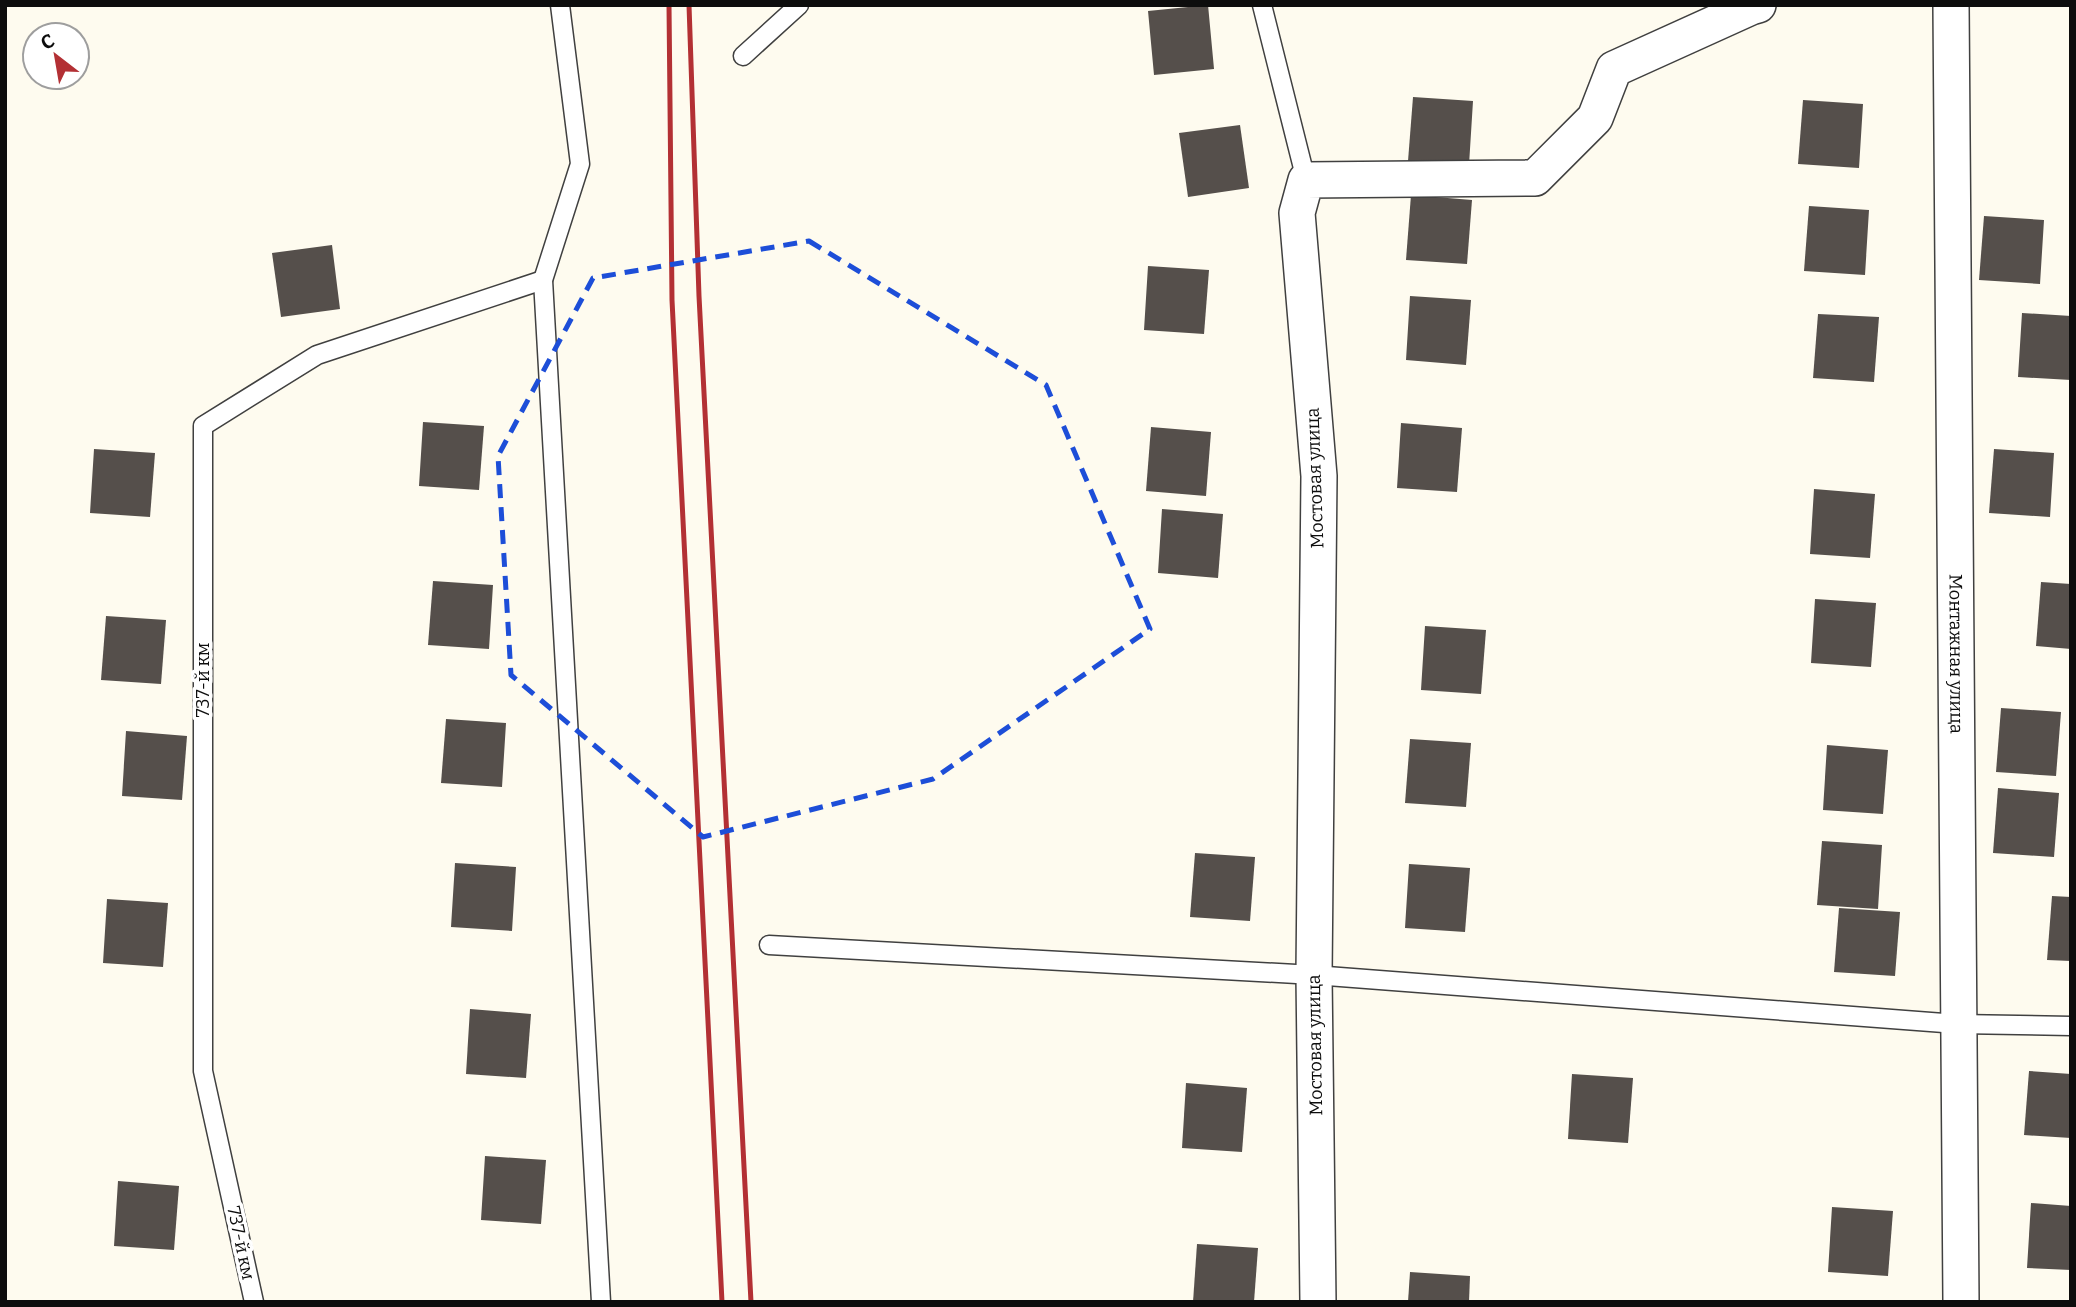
<svg xmlns="http://www.w3.org/2000/svg" width="2076" height="1307" viewBox="0 0 2076 1307" font-family="Bitter,serif">
<style>
.building{fill:#554f4b}
.lines{fill:none;stroke-linecap:round;stroke-linejoin:round}
.lane-casing{stroke:#404040;stroke-width:21}
.street-casing{stroke:#404040;stroke-width:38}
.lane{stroke:#fff;stroke-width:18}
.street{stroke:#fff;stroke-width:35}
.rail{stroke:#b33034;stroke-width:5}
.marked{fill:none;stroke:#1d4ed8;stroke-width:5;stroke-dasharray:14 9;stroke-linejoin:round}
.labels{text-anchor:middle;dominant-baseline:central;stroke-width:7;stroke-linejoin:round;paint-order:stroke}
.street-label{font-size:18px;fill:#0d0d0d;stroke:#fff}
</style>
<rect width="100%" height="100%" fill="#fefbef"/>
<g class="building">
<polygon points="1208,5 1214,69 1154,75 1148,11"/>
<polygon points="1413,97 1473,101 1469,165 1408,161"/>
<polygon points="1803,100 1863,104 1859,168 1798,164"/>
<polygon points="1240,125 1249,188 1188,197 1179,133"/>
<polygon points="1411,195 1472,200 1467,264 1406,260"/>
<polygon points="1809,206 1869,210 1865,275 1804,271"/>
<polygon points="1984,216 2044,220 2040,284 1979,280"/>
<polygon points="332,245 340,309 281,317 272,253"/>
<polygon points="1148,266 1209,270 1204,334 1144,330"/>
<polygon points="1410,296 1471,300 1466,365 1406,360"/>
<polygon points="2022,313 2071,316 2071,380 2018,377"/>
<polygon points="1818,314 1879,317 1874,382 1813,378"/>
<polygon points="423,422 484,426 479,490 419,486"/>
<polygon points="1401,423 1462,428 1457,492 1397,488"/>
<polygon points="1151,427 1211,432 1206,496 1146,491"/>
<polygon points="94,449 155,453 150,517 90,513"/>
<polygon points="1994,449 2054,453 2050,517 1989,513"/>
<polygon points="1814,489 1875,494 1870,558 1810,554"/>
<polygon points="1162,509 1223,514 1218,578 1158,573"/>
<polygon points="433,581 493,585 489,649 428,645"/>
<polygon points="2041,582 2071,584 2071,649 2036,646"/>
<polygon points="1815,599 1876,603 1871,667 1811,663"/>
<polygon points="106,616 166,620 161,684 101,680"/>
<polygon points="1425,626 1486,630 1481,694 1421,690"/>
<polygon points="2001,708 2061,712 2056,776 1996,772"/>
<polygon points="446,719 506,723 502,787 441,783"/>
<polygon points="126,731 187,736 182,800 122,796"/>
<polygon points="1410,739 1471,743 1466,807 1405,803"/>
<polygon points="1827,745 1888,750 1883,814 1823,810"/>
<polygon points="1998,788 2059,793 2054,857 1993,853"/>
<polygon points="1822,841 1882,845 1878,909 1817,905"/>
<polygon points="1195,853 1255,857 1250,921 1190,917"/>
<polygon points="455,863 516,867 512,931 451,927"/>
<polygon points="1409,864 1470,868 1465,932 1405,928"/>
<polygon points="2052,896 2071,897 2071,961 2047,960"/>
<polygon points="107,899 168,903 163,967 103,963"/>
<polygon points="1839,908 1900,912 1895,976 1834,972"/>
<polygon points="470,1009 531,1014 526,1078 466,1074"/>
<polygon points="2029,1071 2071,1074 2071,1138 2024,1135"/>
<polygon points="1572,1074 1633,1078 1628,1143 1568,1139"/>
<polygon points="1186,1083 1247,1088 1242,1152 1182,1148"/>
<polygon points="485,1156 546,1160 541,1224 481,1220"/>
<polygon points="118,1181 179,1186 174,1250 114,1246"/>
<polygon points="2031,1203 2071,1206 2071,1270 2027,1268"/>
<polygon points="1832,1207 1893,1211 1888,1276 1828,1272"/>
<polygon points="1197,1244 1258,1248 1254,1302 1193,1302"/>
<polygon points="1410,1272 1470,1276 1469,1302 1408,1302"/>
</g>
<g class="lines">
<g class="lane-casing">
<g id="lane">
<polyline points="560,5 580,164 543,280 601,1302"/>
<polyline points="1262,5 1306,180"/>
<polyline points="743,56 799,5"/>
<polyline points="769,945 1314,975 1957,1024 2071,1026"/>
<polyline points="254,1302 203,1071 203,426 317,355 543,280"/>
</g>
</g>
<g class="street-casing">
<g id="street">
<path id="s1" d="M1951,5L1961,1302"/>
<polyline points="1318,1302 1314,975 1319,476 1297,213 1306,180 1535,178 1595,118 1614,69 1751,7 1758,5"/>
</g>
</g>
<use href="#lane" class="lane"/>
<use href="#street" class="street"/>
<g class="rail">
<polyline points="669,5 672,300 722,1302"/>
<polyline points="689,5 699,296 751,1302"/>
</g>
</g>
<path class="marked" d="M809,241L1046,385L1150,629L933,779L703,837L511,675L498,456L593,278Z"/>
<g class="labels">
<g class="street-label">
<text transform="translate(1315 478) rotate(-92)">Мостовая улица</text>
<text stroke="none"><textPath href="#s1" startOffset="649">Монтажная улица</textPath></text>
<text transform="translate(203 680) rotate(-90)">737-й км</text>
<text transform="translate(1315 1045) rotate(-91)">Мостовая улица</text>
<text transform="translate(241 1243) rotate(78)">737-й км</text>
</g>
</g>
<rect width="2076" height="1307" fill="none" stroke="#0d0d0d" stroke-width="14"/>
<g transform="translate(56 56) rotate(329)"><circle r="33" fill="#ffffff" stroke="#9e9e9e" stroke-width="2"/>
<path d="M0-5L12 26L0 18L-12 26Z" fill="#b33034"/>
<text y="-10" font-size="19" font-weight="bold" text-anchor="middle" fill="#0d0d0d">С</text>
</g>
</svg>
